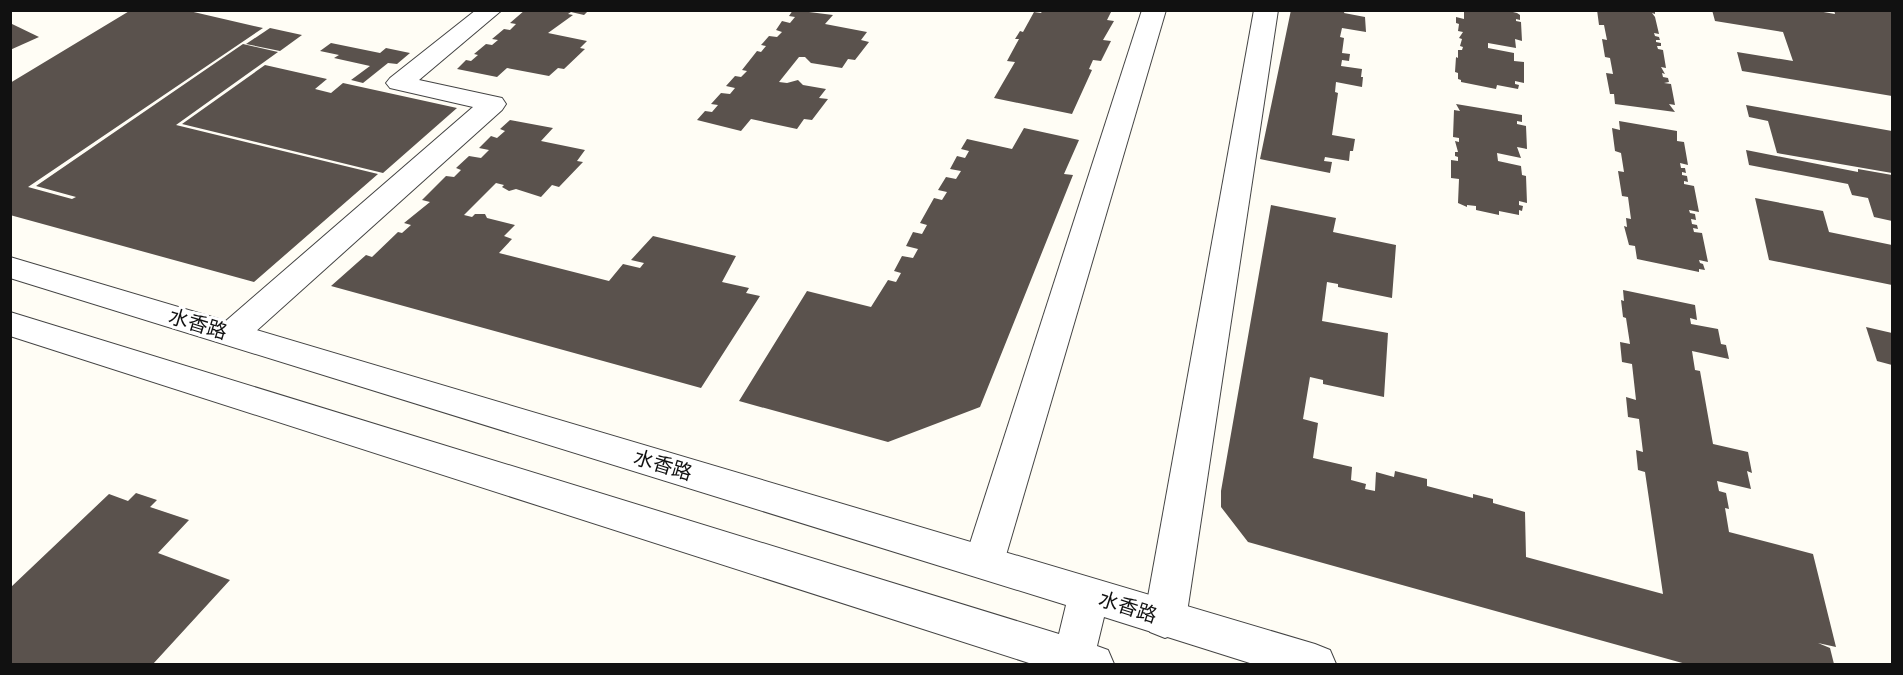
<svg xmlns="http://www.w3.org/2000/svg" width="1903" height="675" viewBox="0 0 1903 675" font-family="Bitter,'Noto Sans SC',serif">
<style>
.building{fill:#5a524d}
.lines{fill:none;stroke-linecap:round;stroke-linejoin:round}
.minor-casing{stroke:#444;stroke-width:2}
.tertiary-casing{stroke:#444;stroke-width:2}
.minor{fill:#fff;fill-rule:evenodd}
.tertiary{fill:#fff;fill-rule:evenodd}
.labels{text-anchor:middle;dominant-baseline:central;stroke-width:6;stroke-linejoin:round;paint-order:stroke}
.street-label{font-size:20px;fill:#111;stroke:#fff}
</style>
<rect width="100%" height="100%" fill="#fffdf5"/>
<g class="building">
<polygon points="131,10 185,10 263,28 28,187 72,199 76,197 36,186 243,44 278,52 176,125 378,174 254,282 10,215 10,83"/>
<polygon points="525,10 589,10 584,15 571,12 568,14 573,15 548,33 587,41 580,48 585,49 564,69 558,68 549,76 507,68 497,77 457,69 466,60 471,61 478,55 474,54 486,44 492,45 498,40 492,39 504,29 510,30 516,24 510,23"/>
<polygon points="793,10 833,15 825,24 867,32 861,40 869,42 855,60 848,59 842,68 811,63 805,57 799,57 779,82 787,83 798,80 803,85 826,89 819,98 828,99 812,120 804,119 797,129 751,119 741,131 697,120 705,111 712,112 718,105 711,104 721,93 730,94 735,88 726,86 735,76 741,77 747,71 742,70 757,51 761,52 766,46 761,45 769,36 777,37 782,32 776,30 782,21 790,23 795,17 789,16"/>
<polygon points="1043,10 1112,10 1107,20 1114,21 1103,40 1111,41 1101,61 1093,60 1089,69 1092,70 1072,114 994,98 1015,62 1007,61 1019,39 1015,39 1020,31 1023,32 1034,12 1041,13"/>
<polygon points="1291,10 1345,10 1344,13 1365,17 1366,32 1342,28 1340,37 1344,38 1342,53 1350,54 1349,61 1342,60 1341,66 1362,69 1361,77 1363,77 1362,87 1336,82 1335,92 1338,93 1332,135 1355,139 1353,151 1350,151 1349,161 1325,157 1324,161 1332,162 1330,173 1260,159"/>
<polygon points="1464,10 1505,10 1517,13 1520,15 1520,20 1516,19 1516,21 1521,22 1522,41 1515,39 1516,48 1488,43 1488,48 1514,53 1514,61 1524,62 1524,83 1515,81 1515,84 1519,85 1518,89 1497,85 1496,89 1461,82 1461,80 1458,79 1458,73 1455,72 1456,57 1458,58 1458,50 1462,50 1463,47 1460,46 1462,39 1459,38 1463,32 1458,31 1459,24 1456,23 1456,17 1464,19"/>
<polygon points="1597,10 1655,11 1655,14 1652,13 1655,17 1659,34 1654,33 1655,36 1659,37 1660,40 1656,40 1656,42 1661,43 1661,46 1657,46 1658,49 1663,50 1666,68 1661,67 1665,74 1662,73 1663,77 1668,78 1669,82 1664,83 1671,84 1675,105 1669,104 1675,112 1615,104 1614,94 1610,94 1606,73 1613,74 1610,58 1605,57 1602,39 1607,40 1604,25 1599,25"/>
<polygon points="1712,10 1812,10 1835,14 1834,10 1892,10 1892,96 1742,71 1737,52 1793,61 1783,32 1715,21"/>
<polygon points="10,23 39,37 10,50"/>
<polygon points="270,28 302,35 280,51 246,44"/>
<polygon points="331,43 380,53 386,48 410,53 397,64 388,63 363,83 351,80 370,66 334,58 339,55 320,51"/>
<polygon points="265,65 327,79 315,89 331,93 343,83 457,108 383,173 182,124"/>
<polygon points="1456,104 1522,115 1522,122 1517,121 1517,124 1526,126 1527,149 1517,147 1521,158 1497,153 1498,161 1521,166 1522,175 1526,176 1527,203 1519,201 1519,205 1523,206 1522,211 1519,210 1519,215 1499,211 1499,215 1476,210 1476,206 1467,205 1467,207 1458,203 1459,179 1451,178 1451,160 1458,161 1458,157 1455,156 1455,152 1458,152 1455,141 1459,142 1459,138 1453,137 1454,110 1460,111"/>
<polygon points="1746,105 1892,131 1892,173 1777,153 1768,121 1749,117"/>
<polygon points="510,120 553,128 541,141 585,150 577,161 583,162 559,187 552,185 541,197 516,189 509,191 502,187 504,185 496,183 464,215 472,217 475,214 485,214 487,218 515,225 504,236 512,239 499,253 609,281 623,264 640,268 644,263 631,260 653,236 736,256 722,282 749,288 746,293 760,296 701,388 331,286 366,255 372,257 398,232 402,233 411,225 404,223 430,202 422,200 446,176 454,177 461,170 456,168 469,156 481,158 489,150 479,148 491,136 497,138 505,131 500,129"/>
<polygon points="1619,121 1677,131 1677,141 1684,142 1688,165 1680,163 1681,168 1685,168 1686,173 1682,172 1682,175 1687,176 1688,182 1684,181 1684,184 1694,186 1699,212 1689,210 1690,213 1695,214 1696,220 1691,219 1692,224 1697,225 1698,229 1693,228 1694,232 1702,233 1708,262 1699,260 1700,263 1703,264 1705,270 1699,269 1699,272 1637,259 1635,246 1629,245 1624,226 1627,227 1626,218 1631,219 1628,197 1622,196 1618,171 1624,172 1621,153 1615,151 1612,128 1620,130"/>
<polygon points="1024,128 1079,140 1064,174 1073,175 980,407 888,442 739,401 807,291 871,307 888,280 896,282 901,273 894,271 902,256 913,258 918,249 906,246 913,232 922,234 927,225 920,223 934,198 942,200 947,192 938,190 946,177 956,179 961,171 950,169 957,156 965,158 969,151 961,149 967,139 1012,149"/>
<polygon points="1746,150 1858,172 1858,169 1892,175 1892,221 1874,217 1868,198 1852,195 1848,184 1749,165"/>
<polygon points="1755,198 1823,211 1829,232 1892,245 1892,285 1769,260"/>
<polygon points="1271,205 1336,218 1333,232 1396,245 1392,298 1338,287 1338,284 1327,282 1322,321 1388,333 1384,397 1323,384 1323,380 1310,377 1303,419 1318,423 1313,458 1352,467 1351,480 1366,484 1365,489 1375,491 1376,472 1394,477 1395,471 1427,479 1427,486 1473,498 1473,494 1493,499 1493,503 1525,512 1526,557 1663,594 1645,472 1638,470 1636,450 1643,452 1639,419 1628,417 1626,397 1636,400 1632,364 1622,362 1620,342 1630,344 1626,318 1623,317 1621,300 1624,301 1623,290 1695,305 1697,320 1690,318 1691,324 1718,329 1721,344 1726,345 1729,359 1692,351 1695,370 1700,371 1713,444 1748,452 1752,473 1747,471 1751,489 1717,481 1719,491 1726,493 1729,509 1725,508 1729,532 1813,554 1836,647 1818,643 1830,648 1834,664 1686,664 1248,542 1221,507 1221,491"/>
<polygon points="1866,327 1892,333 1892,365 1877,361"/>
<polygon points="136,493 157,500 150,507 189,520 158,553 230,580 153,664 10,664 10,588 109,494 128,501"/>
</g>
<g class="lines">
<g class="minor-casing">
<g id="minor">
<polygon points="476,10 502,10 419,80 502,98 506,104 502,110 244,342 232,346 220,342 216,334 220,326 473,107 390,88 386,83 390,78"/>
<polygon points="1142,10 1166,10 1004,562 998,574 984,579 970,574 964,562"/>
<polygon points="1254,10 1278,10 1186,619 1180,632 1165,638 1150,632 1144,619"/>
</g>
</g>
<g class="tertiary-casing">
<polygon id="tertiary" points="10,257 1315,644 1330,650 1336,664 1253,664 1104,617 1097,646 1108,650 1114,664 1032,664 10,336 10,312 1059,634 1066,605 10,278"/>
</g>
<use href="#minor" class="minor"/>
<use href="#tertiary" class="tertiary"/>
</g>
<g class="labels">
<g class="street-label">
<text transform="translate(198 324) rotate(17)">水香路</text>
<text transform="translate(663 465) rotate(17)">水香路</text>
<text transform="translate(1128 607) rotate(18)">水香路</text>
</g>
</g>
<rect width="1903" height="675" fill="none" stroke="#111111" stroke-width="24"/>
</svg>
